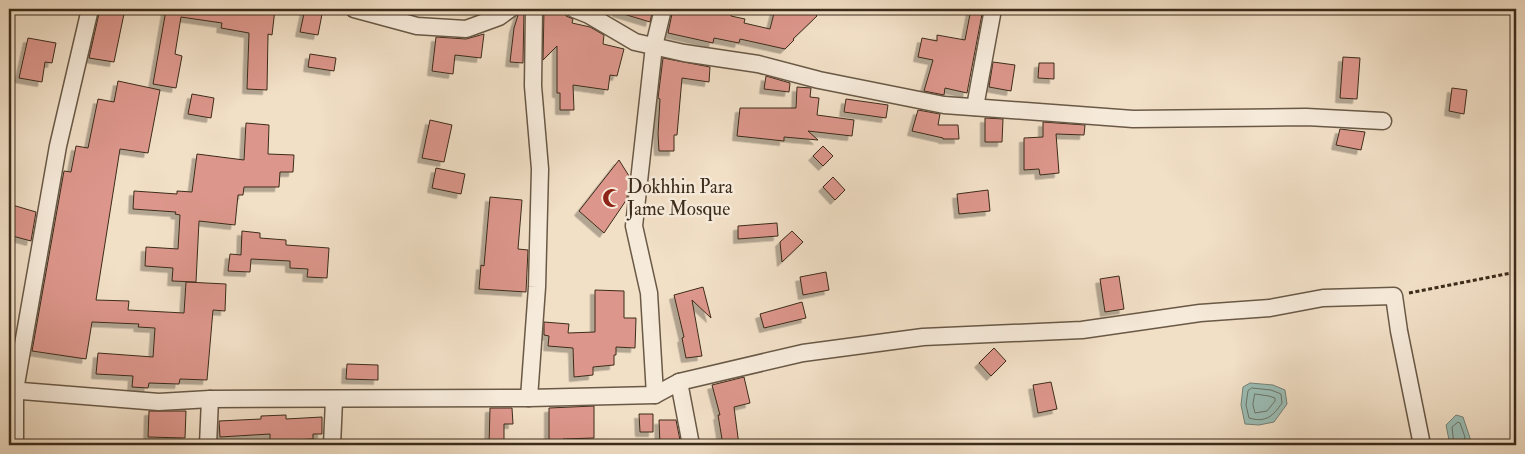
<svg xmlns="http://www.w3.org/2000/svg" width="1525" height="454" viewBox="0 0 1525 454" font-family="'IM FELL Double Pica',serif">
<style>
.water{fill:#9bbdb5;stroke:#758377}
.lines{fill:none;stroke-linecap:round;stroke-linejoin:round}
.shore{stroke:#6c7468;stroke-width:1}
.building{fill:#dc968b;stroke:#3c2c1b;filter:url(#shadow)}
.minor-casing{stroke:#695946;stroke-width:19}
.path{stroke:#3c2c1b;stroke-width:3;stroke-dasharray:4 2.5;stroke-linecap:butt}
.minor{stroke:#f6eada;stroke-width:16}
.labels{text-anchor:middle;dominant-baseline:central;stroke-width:5;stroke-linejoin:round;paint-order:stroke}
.poi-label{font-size:19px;fill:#3c2c1b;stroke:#f6eada;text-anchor:start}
</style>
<defs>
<filter id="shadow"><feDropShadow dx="-4.5" dy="4.5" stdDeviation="0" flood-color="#0004"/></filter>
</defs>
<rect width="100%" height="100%" fill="#f1dfc6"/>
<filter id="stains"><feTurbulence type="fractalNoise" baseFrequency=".004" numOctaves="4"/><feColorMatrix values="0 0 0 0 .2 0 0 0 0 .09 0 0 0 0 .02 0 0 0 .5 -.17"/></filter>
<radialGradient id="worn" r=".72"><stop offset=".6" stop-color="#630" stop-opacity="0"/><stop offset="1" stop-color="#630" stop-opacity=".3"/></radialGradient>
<g class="water">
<polygon points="1250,383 1273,385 1285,390 1287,404 1274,422 1259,425 1245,424 1241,405 1243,387"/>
<polygon points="1456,415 1463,417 1471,441 1464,445 1450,445 1446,425"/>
</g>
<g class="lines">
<g class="shore">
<path d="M1252,388L1271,390L1281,394L1282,403C1273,416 1266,423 1249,418L1246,405L1248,391Z"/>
<polygon points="1255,394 1269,396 1275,398 1275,401 1267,411 1255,413 1253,405"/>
<polyline points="1454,445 1452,427 1458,422 1460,423 1465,437 1462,445"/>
</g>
</g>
<g class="building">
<polygon points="100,9 125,9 114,62 89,58"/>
<polygon points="181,9 275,9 272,35 268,34 267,90 247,89 249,33 221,28 222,23 181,17 175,54 182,56 176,88 153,84 166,10 180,13"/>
<polygon points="305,9 323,9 318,35 300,32"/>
<polygon points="520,9 524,9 523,63 510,62 514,28"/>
<polygon points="544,9 565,12 566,16 573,19 572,23 590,27 604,35 603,44 624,49 617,76 610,75 608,90 573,85 574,110 560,110 560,93 557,93 557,46 543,60"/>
<polygon points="618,9 653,9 650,22 617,12"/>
<polygon points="673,9 717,9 732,12 731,16 745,19 744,23 770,29 775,9 811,9 817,16 793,39 794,40 785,49 740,39 739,43 714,38 713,43 668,33"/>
<polygon points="971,9 983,9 967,93 945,88 944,95 924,91 933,60 918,57 922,38 937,41 937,35 965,40"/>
<polygon points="484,34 481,58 455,55 453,74 432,71 436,37 466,39"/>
<polygon points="28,38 56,43 52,63 45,62 42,82 19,78"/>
<polygon points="310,54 336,58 334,71 308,67"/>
<polygon points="1343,57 1360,58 1357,99 1340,98"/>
<polygon points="663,58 710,67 709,82 682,78 677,135 674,135 674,151 659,151 658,134 660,99 658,98"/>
<polygon points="993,62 1015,65 1011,91 989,87"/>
<polygon points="1039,63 1054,63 1054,79 1038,78"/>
<polygon points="766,76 790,83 789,92 764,89"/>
<polygon points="118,81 160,90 148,153 120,149 96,300 129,301 128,310 184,313 186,282 226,284 225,311 213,310 207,380 180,379 179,384 149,383 148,388 132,387 133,376 96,374 98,353 153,357 155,328 138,327 139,324 92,322 86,359 32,351 64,171 71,172 76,146 88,148 98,99 114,102"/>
<polygon points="797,87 811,88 810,97 819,98 817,115 854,120 852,136 808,131 818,140 784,137 784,141 737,136 740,108 796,108"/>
<polygon points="1452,88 1467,90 1464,114 1449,111"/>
<polygon points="192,94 214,98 211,118 188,114"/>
<polygon points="846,99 888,105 886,118 844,112"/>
<polygon points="918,110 940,114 938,125 958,125 959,139 943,139 943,138 912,131"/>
<polygon points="985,118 1003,119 1002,142 985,142"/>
<polygon points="430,120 452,125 444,162 422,158"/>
<polygon points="1043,122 1085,125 1084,135 1056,134 1059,173 1040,175 1039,169 1024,170 1024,138 1043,137"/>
<polygon points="246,123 269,125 268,154 294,155 293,172 280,172 279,187 244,187 243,195 238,195 235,225 199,221 196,282 172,281 173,268 145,266 146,247 178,249 180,215 175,214 176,212 133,209 134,191 177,194 177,191 192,192 197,154 244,160"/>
<polygon points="1340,129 1365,132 1361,150 1336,145"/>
<polygon points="823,146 833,156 823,166 813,156"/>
<polygon points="619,160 629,176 627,199 604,233 579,211"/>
<polygon points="436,168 465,174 461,194 432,188"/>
<polygon points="833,177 845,190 835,200 823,187"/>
<polygon points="988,190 990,211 959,214 957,194"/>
<polygon points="490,197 522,200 518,249 528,250 526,292 479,289 481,265 484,266"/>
<polygon points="9,204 36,212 31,241 9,235"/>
<polygon points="777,223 778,236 738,239 738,226"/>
<polygon points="242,231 260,233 260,238 286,240 286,245 329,248 327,278 307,277 308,269 290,268 290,261 251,259 250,272 228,271 230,254 241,255"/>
<polygon points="792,231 803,242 782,262 780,242"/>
<polygon points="826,272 829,290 803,295 800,277"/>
<polygon points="1119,276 1124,309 1105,312 1100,279"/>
<polygon points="703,287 711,318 692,300 702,356 686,358 682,338 684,337 674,295"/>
<polygon points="595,290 624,291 624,318 636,318 635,348 616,347 616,355 614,355 614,365 593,367 593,375 574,377 573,348 548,346 549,336 544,335 544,322 569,324 568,333 595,332"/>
<polygon points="802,302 806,318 764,328 760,314"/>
<polygon points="994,348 1006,361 991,376 979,363"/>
<polygon points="347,364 378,365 378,380 346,379"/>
<polygon points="744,377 750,403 734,407 739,445 723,445 718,415 720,415 712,385"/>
<polygon points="1051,382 1057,409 1038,413 1033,385"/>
<polygon points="594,406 594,438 563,439 563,445 549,445 549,408"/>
<polygon points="490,408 512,408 513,424 504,424 504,445 489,445"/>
<polygon points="149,411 186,411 185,438 148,437"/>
<polygon points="639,414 653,414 653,432 640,432"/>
<polygon points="286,415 286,419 322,417 322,434 313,434 313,439 270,441 270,434 220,437 219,421 261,419 261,416"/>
<polygon points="659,420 676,420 681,445 660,445"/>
</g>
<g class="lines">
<g class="minor-casing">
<g id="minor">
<polyline points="354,9 417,26 466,29 499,17 510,9"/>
<polyline points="574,9 589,15 635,42 684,53 758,64 819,80 944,105 1133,119 1306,117 1383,121"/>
<polyline points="975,107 993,9"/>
<polyline points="679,382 691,445"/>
<polyline points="9,390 159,402 210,399 529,398 655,395 679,382 803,353 923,337 1082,330 1200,313 1270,308 1323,298 1394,296 1399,331 1422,445"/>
<polyline points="655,395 649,293 634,226 654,46 663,9"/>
<polyline points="529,398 537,287 540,169 533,86 534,9"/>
<polyline points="15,445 15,390 58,146 90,9"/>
<polyline points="208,445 210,399"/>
<polyline points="332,445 334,400"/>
</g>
</g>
<polyline class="path" points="1409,293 1516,272"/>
<use href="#minor" class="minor"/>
</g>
<defs>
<g id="mosque-bare" transform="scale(1.5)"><path d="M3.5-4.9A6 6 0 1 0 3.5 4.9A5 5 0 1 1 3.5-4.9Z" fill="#8f2418" stroke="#f6eada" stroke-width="2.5" paint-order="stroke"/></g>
</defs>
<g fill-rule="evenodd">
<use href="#mosque-bare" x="612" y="198"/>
</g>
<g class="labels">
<g class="poi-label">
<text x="627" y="187">Dokhhin Para<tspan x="627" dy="22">Jame Mosque</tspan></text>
</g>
</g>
<rect width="1525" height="454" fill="none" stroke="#f1dfc6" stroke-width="30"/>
<rect x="10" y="10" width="1505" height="434" fill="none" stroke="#3c2c1b" stroke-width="2.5"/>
<rect x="15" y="15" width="1495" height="424" fill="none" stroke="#3c2c1b"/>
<rect width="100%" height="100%" filter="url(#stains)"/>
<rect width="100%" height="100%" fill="url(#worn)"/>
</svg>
